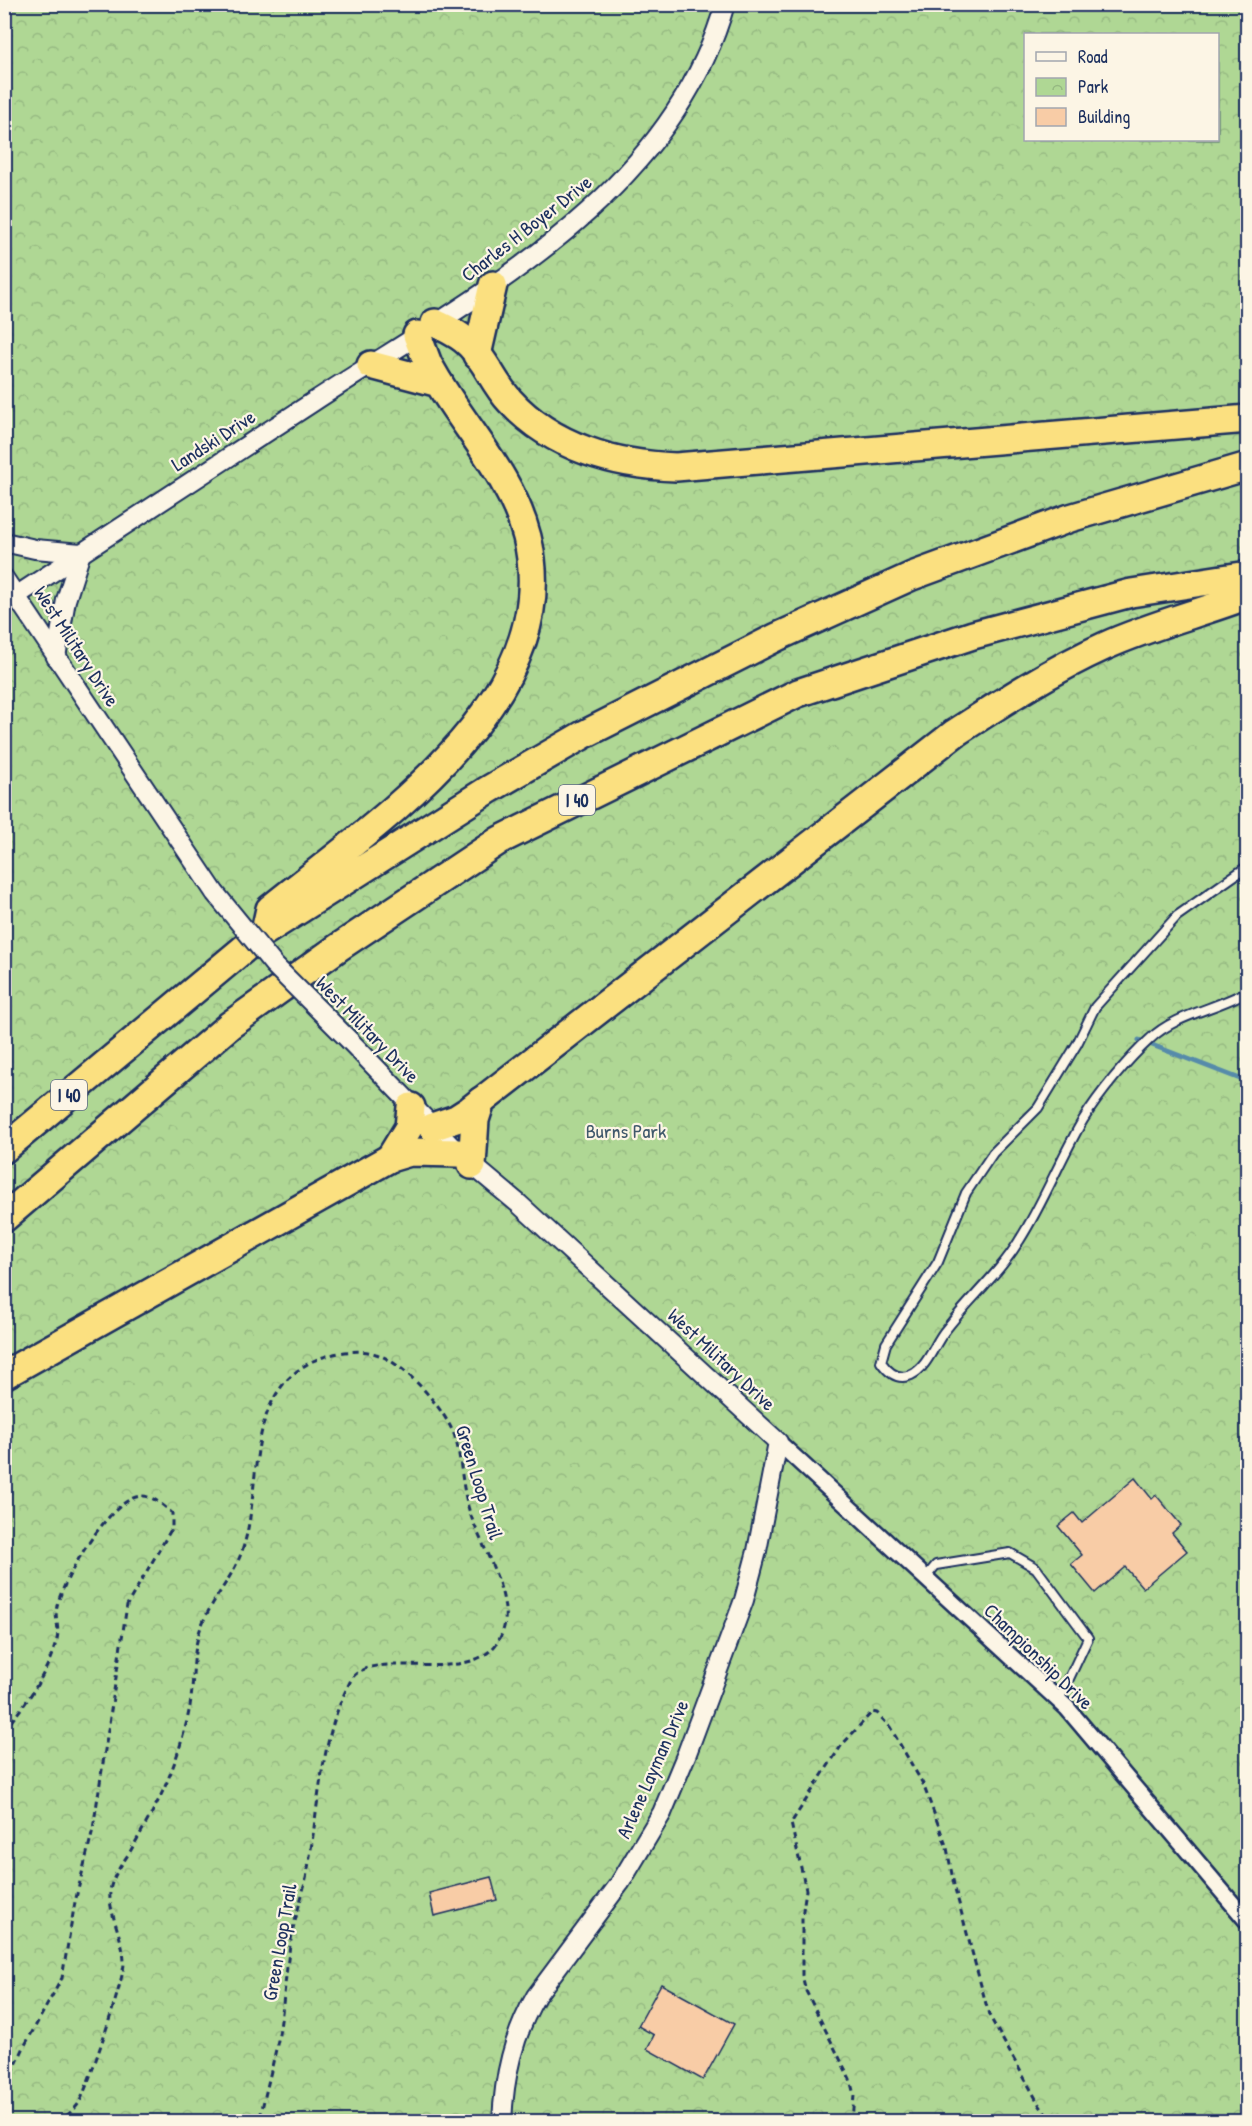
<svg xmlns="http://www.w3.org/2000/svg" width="1252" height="2126" viewBox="0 0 1252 2126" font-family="'Patrick Hand',sans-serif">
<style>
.park{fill:url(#park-crowns);stroke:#658379;stroke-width:1.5;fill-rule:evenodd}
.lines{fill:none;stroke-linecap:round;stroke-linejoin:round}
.stream{stroke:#568baa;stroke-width:5}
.building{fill:#f8cca6;stroke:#1b2f5e;stroke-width:1.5}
.service-casing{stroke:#1b2f5e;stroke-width:12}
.minor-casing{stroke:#1b2f5e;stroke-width:20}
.tertiary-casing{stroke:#1b2f5e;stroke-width:22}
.motorway-casing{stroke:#1b2f5e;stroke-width:32}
.path{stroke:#1b2f5e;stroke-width:3;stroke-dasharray:6 4.5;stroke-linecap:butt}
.service{stroke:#fcf5e5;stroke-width:8}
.minor{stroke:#fcf5e5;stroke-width:15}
.tertiary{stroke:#fcf5e5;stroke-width:18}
.motorway{stroke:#fbe080;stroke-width:27}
.tertiary-bridge-casing{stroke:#1b2f5e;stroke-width:22;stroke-linecap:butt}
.tertiary-bridge{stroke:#fcf5e5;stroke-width:18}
.labels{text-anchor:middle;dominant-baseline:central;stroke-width:4.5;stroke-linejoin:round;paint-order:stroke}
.shield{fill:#fcf5e5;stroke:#5e6a86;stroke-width:1.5}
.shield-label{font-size:18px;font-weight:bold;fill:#1b2f5e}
.street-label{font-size:20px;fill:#1b2f5e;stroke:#fcf5e5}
.park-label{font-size:20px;fill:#40596c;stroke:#fcf5e5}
</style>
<defs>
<pattern id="park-crowns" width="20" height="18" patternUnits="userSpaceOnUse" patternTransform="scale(1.5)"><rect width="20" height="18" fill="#afd794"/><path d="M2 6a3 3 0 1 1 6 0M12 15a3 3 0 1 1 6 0" fill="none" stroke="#96b982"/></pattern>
</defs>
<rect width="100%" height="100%" fill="#fbe9d2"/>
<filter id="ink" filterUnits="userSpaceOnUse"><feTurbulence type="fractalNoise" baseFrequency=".0167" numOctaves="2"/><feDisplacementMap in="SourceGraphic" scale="12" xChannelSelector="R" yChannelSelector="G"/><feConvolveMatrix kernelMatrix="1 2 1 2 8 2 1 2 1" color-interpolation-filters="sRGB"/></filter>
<g filter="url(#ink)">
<path class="park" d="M5,5H1247V2121H5ZM1026,34H1218V140H1026Z"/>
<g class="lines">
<polyline class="stream" points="1139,1040 1248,1082"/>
</g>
<g class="building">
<polygon points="1135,1478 1152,1499 1156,1495 1181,1525 1172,1533 1187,1551 1143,1588 1125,1567 1095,1593 1071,1564 1082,1555 1058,1526 1074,1513 1082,1523"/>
<polygon points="491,1877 497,1900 434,1916 429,1893"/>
<polygon points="661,1984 734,2024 703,2080 647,2049 654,2035 638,2026"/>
</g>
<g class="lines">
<g class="service-casing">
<g id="service">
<path d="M1248,866L1177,916L1095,1007L1077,1044L1038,1108L993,1153L966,1193L938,1262L886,1344L881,1362C888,1372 898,1381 911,1375C927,1368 934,1345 944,1332C967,1301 999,1274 1019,1241C1044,1202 1060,1159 1083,1120C1099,1094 1127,1060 1150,1039C1176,1014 1217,1009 1248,991"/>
<polyline points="926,1577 936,1565 1010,1553 1036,1568 1088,1638 1059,1700"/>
</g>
</g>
<g class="minor-casing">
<polyline id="minor" points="778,1442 1067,1708 1248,1922"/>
</g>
<g class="tertiary-casing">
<g id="tertiary">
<polyline points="4,542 35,549 81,553 66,600 56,657"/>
<polyline points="4,578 215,893"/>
<path d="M16,596C115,531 214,466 313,402C470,299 670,200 725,4"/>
<path d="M350,1041L458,1153L519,1204L778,1442L757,1551L744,1600L687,1753L662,1813L620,1883L536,1996C513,2036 504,2076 502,2122"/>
</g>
</g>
<g class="motorway-casing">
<g id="motorway">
<path d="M435,323C447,329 461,335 470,345C486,361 494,384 510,401C552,447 615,465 676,467L1248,419"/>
<polyline points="417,335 428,364 439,383"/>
<polyline points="477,355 493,285"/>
<path d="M266,927L270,909C377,822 567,699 527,537C512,478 469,433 439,383L371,365"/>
<path d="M432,1127L456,1119L470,1110L955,733C1004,701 1052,670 1105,646C1151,625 1201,613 1248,595"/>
<polyline points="4,1149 264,932 488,790 583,735 777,637 912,576 1070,518 1248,466"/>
<polyline points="390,1158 409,1127 411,1107"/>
<polyline points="472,1165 475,1120 481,1101"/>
<polyline points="4,1218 230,1025 339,947 500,840 798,693 973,635 1131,593 1248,575"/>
<polyline points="4,1375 390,1158 410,1152 458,1153"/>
</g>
</g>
<g class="path">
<path d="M4,1730C28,1702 47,1674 57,1639C60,1628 54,1617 57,1606C63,1579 110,1498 141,1496C153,1496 163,1505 172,1513V1528L127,1605L93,1829L75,1902L62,1978L25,2045L4,2091"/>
<path d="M58,2122C65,2116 74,2111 79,2103C88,2087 124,1980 124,1963C124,1939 108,1913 110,1891C112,1876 123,1863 131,1850C144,1827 159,1802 169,1777C178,1755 186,1728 190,1706C194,1681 192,1657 199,1633C208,1603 232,1580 242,1551C264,1488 241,1397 313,1361C330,1353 359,1348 376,1354C405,1363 448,1412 456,1440C462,1464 462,1489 470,1513C480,1544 512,1593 504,1627C486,1697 372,1642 351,1680C320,1738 319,1805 308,1868C304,1892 295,1916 291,1940C285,1973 284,2007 278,2040C272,2068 265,2095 259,2122"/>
<polyline points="852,2122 854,2095 850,2079 806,1991 802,1975 802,1917 806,1890 791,1823 841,1746 872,1712 877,1713 890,1727 923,1784 947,1848 954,1885 989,2015 1040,2106 1052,2122"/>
<polyline points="1236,2122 1248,2114"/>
</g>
<use href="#service" class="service"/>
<use href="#minor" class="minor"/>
<use href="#tertiary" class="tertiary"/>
<use href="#motorway" class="motorway"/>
<g class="tertiary-bridge-casing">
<polyline id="tertiary-bridge" points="215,893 274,965 350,1041"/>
</g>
<use href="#tertiary-bridge" class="tertiary-bridge"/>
</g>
</g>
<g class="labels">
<g class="shield">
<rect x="559" y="785" width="36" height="30" rx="4.5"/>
<rect x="51" y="1080" width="36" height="30" rx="4.5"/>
</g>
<g class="shield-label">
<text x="577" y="800">I 40</text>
<text x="69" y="1095">I 40</text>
</g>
<g class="street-label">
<text transform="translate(526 228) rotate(-38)">Charles H Boyer Drive</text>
<text transform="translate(213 440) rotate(-33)">Landski Drive</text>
<text transform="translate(77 646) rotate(57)">West Military Drive</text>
<text transform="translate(368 1029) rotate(46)">West Military Drive</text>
<text transform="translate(722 1359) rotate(43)">West Military Drive</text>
<text transform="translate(480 1482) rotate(73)">Green Loop Trail</text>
<text transform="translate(1039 1656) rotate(44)">Championship Drive</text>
<text transform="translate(652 1769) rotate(-66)">Arlene Layman Drive</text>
<text transform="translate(279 1942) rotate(-80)">Green Loop Trail</text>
</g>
<g class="park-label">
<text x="626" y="1130">Burns Park</text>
</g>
</g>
<rect width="1252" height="2126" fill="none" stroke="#fcf5e5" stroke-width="24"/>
<rect x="12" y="12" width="1228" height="2102" fill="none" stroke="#1b2f5e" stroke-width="2" filter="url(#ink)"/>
<rect x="1024" y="33" width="195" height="108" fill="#fcf5e5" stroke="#a2a6af" stroke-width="1.5"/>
<rect x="1036" y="52" width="30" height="9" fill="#fcf5e5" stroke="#a2a6af" stroke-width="1.5"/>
<text x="1078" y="63" font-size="18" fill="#1b2f5e">Road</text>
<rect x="1036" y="78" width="30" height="18" fill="url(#park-crowns)" stroke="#a2a6af" stroke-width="1.5"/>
<text x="1078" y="93" font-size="18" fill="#1b2f5e">Park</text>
<rect x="1036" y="108" width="30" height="18" fill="#f8cca6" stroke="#a2a6af" stroke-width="1.5"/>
<text x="1078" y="123" font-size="18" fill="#1b2f5e">Building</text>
</svg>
